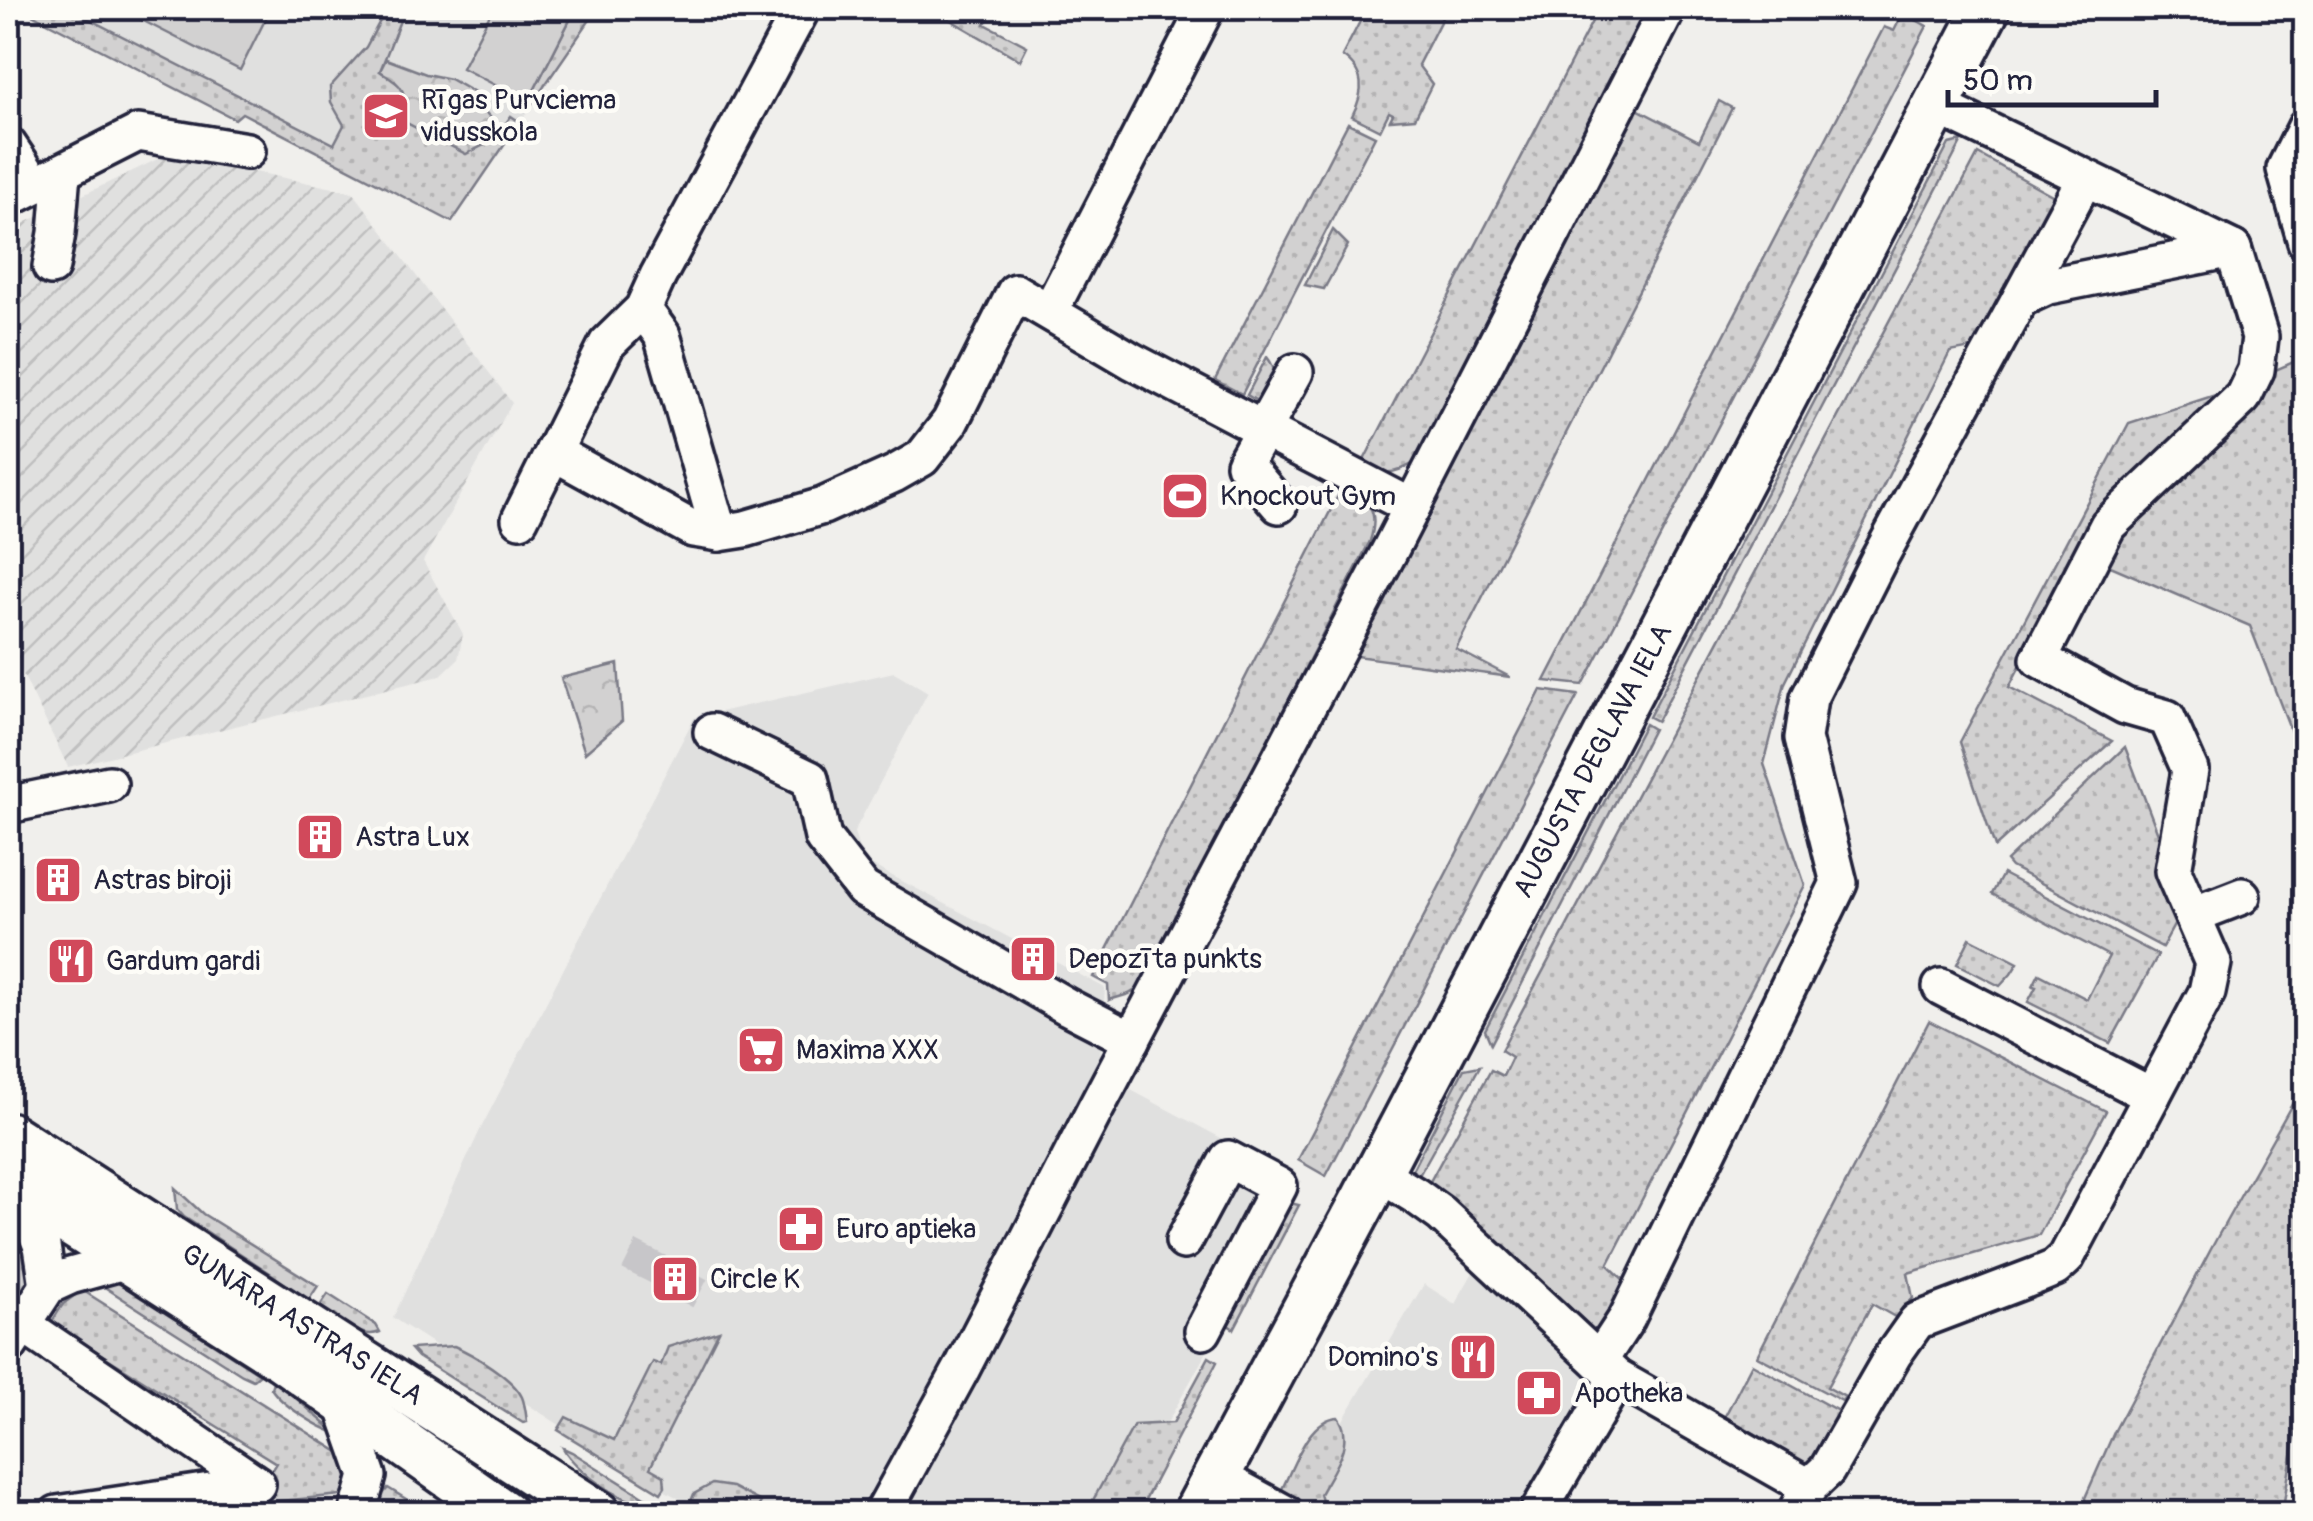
<svg xmlns="http://www.w3.org/2000/svg" width="2313" height="1521" viewBox="0 0 2313 1521" font-family="Pangolin,sans-serif">
<style>
.built{fill:#e0e0df}
.industrial{fill:url(#industrial-furrows)}
.grass{fill:url(#grass-dots);stroke:#7a7a86;stroke-width:2.5}
.park{fill:url(#park-crowns);stroke:#7a7a86;stroke-width:2.5}
.garden{fill:#d2d1d1;stroke:#7a7a86;stroke-width:2.5}
.lines{fill:none;stroke-linecap:round;stroke-linejoin:round}
.minor-tunnel{stroke:#c7c6c9;stroke-width:35;stroke-dasharray:35 18;stroke-linecap:butt}
.minor-casing{stroke:#22223b;stroke-width:42}
.major-casing{stroke:#22223b;stroke-width:52}
.minor{stroke:#fdfcf7;stroke-width:35}
.major{stroke:#fdfcf7;stroke-width:45}
.labels{text-anchor:middle;dominant-baseline:central;stroke-width:9;stroke-linejoin:round;paint-order:stroke}
.poi-label{font-size:28px;fill:#22223b;stroke:#fdfcf7;text-anchor:start}
.street-label{font-size:28px;fill:#22223b;stroke:#fdfcf7}
</style>
<defs>
<pattern id="industrial-furrows" width="10" height="10" patternUnits="userSpaceOnUse" patternTransform="scale(2.5)"><rect width="10" height="10" fill="#e0e0df"/><path d="M-1 1l2-2M0 10L10 0M9 11l2-2" fill="none" stroke="#c0c0c0"/></pattern>
<pattern id="grass-dots" width="8" height="8" patternUnits="userSpaceOnUse" patternTransform="scale(2.5)"><rect width="8" height="8" fill="#d2d1d1"/><path d="M2 2h.1M6 6h.1" fill="none" stroke="#b4b3b4" stroke-width="1.8" stroke-linecap="round"/></pattern>
<pattern id="park-crowns" width="20" height="18" patternUnits="userSpaceOnUse" patternTransform="scale(2.5)"><rect width="20" height="18" fill="#d2d1d1"/><path d="M2 6a3 3 0 1 1 6 0M12 15a3 3 0 1 1 6 0" fill="none" stroke="#b4b3b4"/></pattern>
</defs>
<rect width="100%" height="100%" fill="#f0efec"/>
<filter id="ink" filterUnits="userSpaceOnUse"><feTurbulence type="fractalNoise" baseFrequency=".01" numOctaves="2"/><feDisplacementMap in="SourceGraphic" scale="20" xChannelSelector="R" yChannelSelector="G"/><feConvolveMatrix kernelMatrix="1 2 1 2 8 2 1 2 1" color-interpolation-filters="sRGB"/></filter>
<g filter="url(#ink)">
<g class="built">
<polygon points="20,8 598,8 452,222 242,113 235,119"/>
<polygon points="894,672 928,692 854,832 862,860 1105,988 1099,1073 1302,1181 1117,1513 705,1513 642,1478 393,1318 481,1128 694,718"/>
<polygon points="1493,1237 1594,1330 1621,1346 1552,1507 1570,1513 1325,1513 1321,1511 1324,1508 1320,1494 1345,1447 1342,1422 1424,1284 1455,1304"/>
<polygon points="2305,1432 2305,1513 2291,1513"/>
</g>
<polygon class="industrial" points="168,154 353,192 512,403 423,561 463,634 458,659 440,676 68,767 8,644 8,231"/>
<g class="grass">
<polygon points="20,8 67,8 334,144 344,125 331,102 330,87 366,47 387,8 405,8 380,71 402,87 406,103 494,140 511,116 520,122 452,222 242,113 235,119"/>
<polygon points="576,8 598,8 532,104 528,102"/>
<polygon points="946,8 993,8 985,24 1027,46 1020,60 942,15"/>
<path d="M1367,8H1447L1418,65L1432,84L1415,118L1390,120L1393,114L1389,112L1380,130L1352,116C1365,91 1365,72 1342,56Z"/>
<path d="M1599,8H1654L1414,463C1391,476 1386,474 1362,464Z"/>
<polygon points="1903,13 1927,26 1583,685 1545,681 1884,27 1894,31"/>
<polygon points="1719,101 1732,108 1456,649 1510,677 1356,656 1635,108 1699,141"/>
<polygon points="1348,123 1375,136 1242,394 1215,380"/>
<polygon points="1962,141 1657,721 1649,717 1949,144"/>
<polygon points="1978,154 2061,200 1982,346 1950,352 1785,683 1764,764 1805,885 1608,1265 1626,1282 1605,1324 1594,1330 1500,1243 1427,1187 1491,1070 1503,1076 1512,1057 1501,1050"/>
<polygon points="1333,230 1348,245 1324,289 1305,285"/>
<path d="M1267,357C1282,376 1272,386 1257,401L1247,395Z"/>
<polygon points="2305,357 2305,767 2250,626 2101,562 2156,493 2264,375"/>
<polygon points="2237,388 2093,528 2009,687 2112,741 1995,847 1960,742 2129,423"/>
<path d="M1343,486C1369,500 1380,510 1370,541L1142,986L1129,994L1109,1000L1108,985L1093,977Z"/>
<polygon points="1541,690 1578,695 1326,1176 1298,1160"/>
<polygon points="1645,724 1653,729 1491,1044 1485,1030"/>
<polygon points="2125,747 2162,844 2178,918 2162,947 2011,867 2006,861"/>
<polygon points="2003,874 2158,955 2110,1043 2028,1002 2036,987 2033,986 2039,974 2087,999 2109,956 1992,894"/>
<polygon points="1970,938 2018,963 2011,974 2000,986 1957,964"/>
<polygon points="1929,1021 2106,1111 2039,1235 1908,1273 1913,1298 1895,1317 1872,1304 1827,1387 1845,1397 1842,1401 1757,1356"/>
<polygon points="1480,1066 1417,1179 1410,1174 1464,1069"/>
<polygon points="2305,1081 2305,1379 2282,1513 2087,1513 2085,1498 2115,1430 2218,1236"/>
<polygon points="175,1188 203,1214 318,1286 308,1301 270,1273 184,1217 177,1209"/>
<polygon points="1290,1203 1299,1205 1234,1329 1228,1325"/>
<polygon points="8,1243 36,1261 36,1271 21,1303 8,1295"/>
<polygon points="92,1279 112,1279 260,1374 253,1380 242,1375"/>
<polygon points="82,1290 353,1461 352,1472 341,1495 251,1504 276,1463 51,1323 63,1304"/>
<path d="M328,1294L376,1325L380,1332C361,1341 336,1317 320,1306Z"/>
<polygon points="719,1331 650,1468 664,1476 665,1487 661,1493 558,1430 566,1417 614,1440 653,1362 661,1365 668,1347"/>
<polygon points="296,1342 563,1513 534,1513 290,1352"/>
<path d="M454,1346C473,1354 513,1378 522,1397C525,1404 526,1414 527,1422L523,1423L418,1357L411,1349Z"/>
<polygon points="1209,1357 1217,1362 1138,1513 1086,1513 1134,1425 1173,1423"/>
<polygon points="1752,1364 1838,1411 1812,1467 1725,1416"/>
<path d="M273,1382L290,1393L336,1433C318,1427 281,1405 271,1388Z"/>
<path d="M1338,1417C1356,1442 1332,1471 1320,1494L1324,1508L1321,1511L1313,1509L1282,1489C1294,1466 1308,1419 1338,1417Z"/>
<path d="M563,1448L572,1452L652,1502C627,1510 575,1470 563,1448Z"/>
<polygon points="712,1484 732,1487 761,1502 755,1513 691,1514 687,1511 694,1494"/>
<polygon points="388,1488 429,1513 377,1513 382,1495"/>
</g>
<g class="park">
<path d="M386,59L426,74L450,79L485,99L481,108L495,122L494,140L466,154L403,121C407,93 405,85 380,71Z"/>
<polygon points="618,664 622,721 585,753 561,678"/>
</g>
<g class="garden">
<polygon points="118,8 271,8 240,70"/>
<polygon points="493,8 576,8 528,102 462,68"/>
</g>
<g class="lines">
<g class="minor-tunnel">
<polyline points="638,1277 652,1249"/>
<polyline points="677,1299 692,1271"/>
</g>
<g class="minor-casing">
<g id="minor">
<polyline points="2306,127 2285,169 2306,242"/>
<polyline points="8,145 35,185"/>
<polyline points="8,199 138,133 247,151"/>
<polyline points="51,267 57,233 62,172"/>
<polyline points="2020,299 2085,178"/>
<polyline points="643,309 662,335 719,533"/>
<polyline points="1050,311 1206,8"/>
<polyline points="553,452 693,529 719,533 745,529 823,506 894,474 922,458 950,422 1015,292 1132,361 1412,507"/>
<polyline points="1279,505 1244,464 1295,372"/>
<polyline points="520,519 607,344 643,309 658,276 802,8"/>
<polyline points="712,732 810,779 823,838 863,889 1068,1007 1132,1040"/>
<polyline points="8,805 109,784"/>
<polyline points="2193,915 2242,896"/>
<polyline points="1941,987 2152,1096"/>
<polyline points="1378,1173 1416,1196 1441,1214 1617,1378 1809,1487"/>
<polyline points="19,1190 42,1246 48,1286"/>
<polyline points="1184,1241 1228,1159 1279,1186 1203,1331"/>
<polyline points="22,1324 257,1484 57,1514"/>
<polyline points="8,1347 48,1286 70,1276 128,1260"/>
<polyline points="1599,1361 1627,1318 1839,883 1803,738 1809,698 1879,559 2020,299 2048,286 2233,249"/>
<polyline points="342,1402 368,1476 357,1514"/>
<polyline points="1216,1476 1286,1514"/>
<polyline points="882,1514 962,1368 1096,1108 1390,550 1668,8"/>
<polyline points="1537,1514 1617,1378"/>
<polyline points="1795,1514 1809,1487 1827,1470 1893,1355 1917,1321 2038,1275 2055,1268 2066,1258 2207,992 2213,963 2173,871 2190,770 2167,718 2125,706 2039,659 2108,525 2243,397 2256,370 2260,337 2234,252 2233,249 1935,105"/>
</g>
</g>
<g class="major-casing">
<g id="major">
<polyline points="8,1135 598,1514"/>
<polyline points="8,1183 282,1358 504,1514"/>
<polyline points="1196,1514 1365,1198 1987,8"/>
</g>
</g>
<use href="#minor" class="minor"/>
<use href="#major" class="major"/>
</g>
</g>
<defs>
<g id="school-square" transform="scale(2.5)"><rect x="-9" y="-9" width="18" height="18" rx="4" fill="#d1495b" stroke="#fdfcf7"/><path d="M0-5L7-2L0 1L-7-2ZM-4 1L0 2.5L4 1V4Q0 6-4 4Z" fill="#fff"/></g>
<g id="stadium-square" transform="scale(2.5)"><rect x="-9" y="-9" width="18" height="18" rx="4" fill="#d1495b" stroke="#fdfcf7"/><path d="M0-5a6.5 5 0 1 0 0 10a6.5 5 0 1 0 0-10ZM-3.5-1.8h7v3.6h-7Z" fill="#fff"/></g>
<g id="building-square" transform="scale(2.5)"><rect x="-9" y="-9" width="18" height="18" rx="4" fill="#d1495b" stroke="#fdfcf7"/><path d="M-4-6H4V6H1V3H-1V6H-4ZM-2.5-4.3h1.7v1.8h-1.7ZM.8-4.3h1.7v1.8H.8ZM-2.5-1h1.7V.8h-1.7ZM.8-1h1.7V.8H.8Z" fill="#fff"/></g>
<g id="restaurant-square" transform="scale(2.5)"><rect x="-9" y="-9" width="18" height="18" rx="4" fill="#d1495b" stroke="#fdfcf7"/><path d="M-5-6h1v4h1v-4h1v4h1v-4h1v5L-1.5 .5V6h-2V.5L-5-1ZM5-6V6H3V1.5H1.5Q1.5-4 5-6Z" fill="#fff"/></g>
<g id="supermarket-square" transform="scale(2.5)"><rect x="-9" y="-9" width="18" height="18" rx="4" fill="#d1495b" stroke="#fdfcf7"/><path d="M-6-5.5h2.5l.6 2H6L4.5 2H-2.5L-4.4-4H-6ZM-1.5 3.2a1.3 1.3 0 1 0 .1 0ZM3 3.2a1.3 1.3 0 1 0 .1 0Z" fill="#fff"/></g>
<g id="pharmacy-square" transform="scale(2.5)"><rect x="-9" y="-9" width="18" height="18" rx="4" fill="#d1495b" stroke="#fdfcf7"/><path d="M-2-6h4v4h4v4h-4v4h-4v-4h-4v-4h4Z" fill="#fff"/></g>
</defs>
<g fill-rule="evenodd">
<use href="#school-square" x="386" y="116"/>
<use href="#stadium-square" x="1185" y="496"/>
<use href="#building-square" x="320" y="837"/>
<use href="#building-square" x="58" y="880"/>
<use href="#building-square" x="1033" y="959"/>
<use href="#restaurant-square" x="71" y="961"/>
<use href="#supermarket-square" x="761" y="1050"/>
<use href="#pharmacy-square" x="801" y="1229"/>
<use href="#building-square" x="675" y="1279"/>
<use href="#restaurant-square" x="1473" y="1357"/>
<use href="#pharmacy-square" x="1539" y="1393"/>
</g>
<g class="labels">
<g class="poi-label">
<text x="421" y="100">Rīgas Purvciema<tspan x="421" dy="32">vidusskola</tspan></text>
<text x="1220" y="496">Knockout Gym</text>
<text x="355" y="837">Astra Lux</text>
<text x="93" y="880">Astras biroji</text>
<text x="1068" y="959">Depozīta punkts</text>
<text x="106" y="961">Gardum gardi</text>
<text x="796" y="1050">Maxima XXX</text>
<text x="836" y="1229">Euro aptieka</text>
<text x="710" y="1279">Circle K</text>
<text x="1438" y="1357" text-anchor="end">Domino's</text>
<text x="1574" y="1393">Apotheka</text>
</g>
<g class="street-label">
<text transform="translate(1593 761) rotate(-62)">AUGUSTA DEGLAVA IELA</text>
<text transform="translate(302 1325) rotate(32)">GUNĀRA ASTRAS IELA</text>
</g>
</g>
<rect width="2313" height="1521" fill="none" stroke="#fdfcf7" stroke-width="40"/>
<rect x="20" y="20" width="2273" height="1481" fill="none" stroke="#22223b" stroke-width="4" filter="url(#ink)"/>
<path d="M1948 90v15h208v-15" fill="none" stroke="#22223b" stroke-width="5"/>
<text x="1963" y="90" font-size="30" fill="#22223b" stroke="#fdfcf7" stroke-width="8" paint-order="stroke">50 m</text>
</svg>
